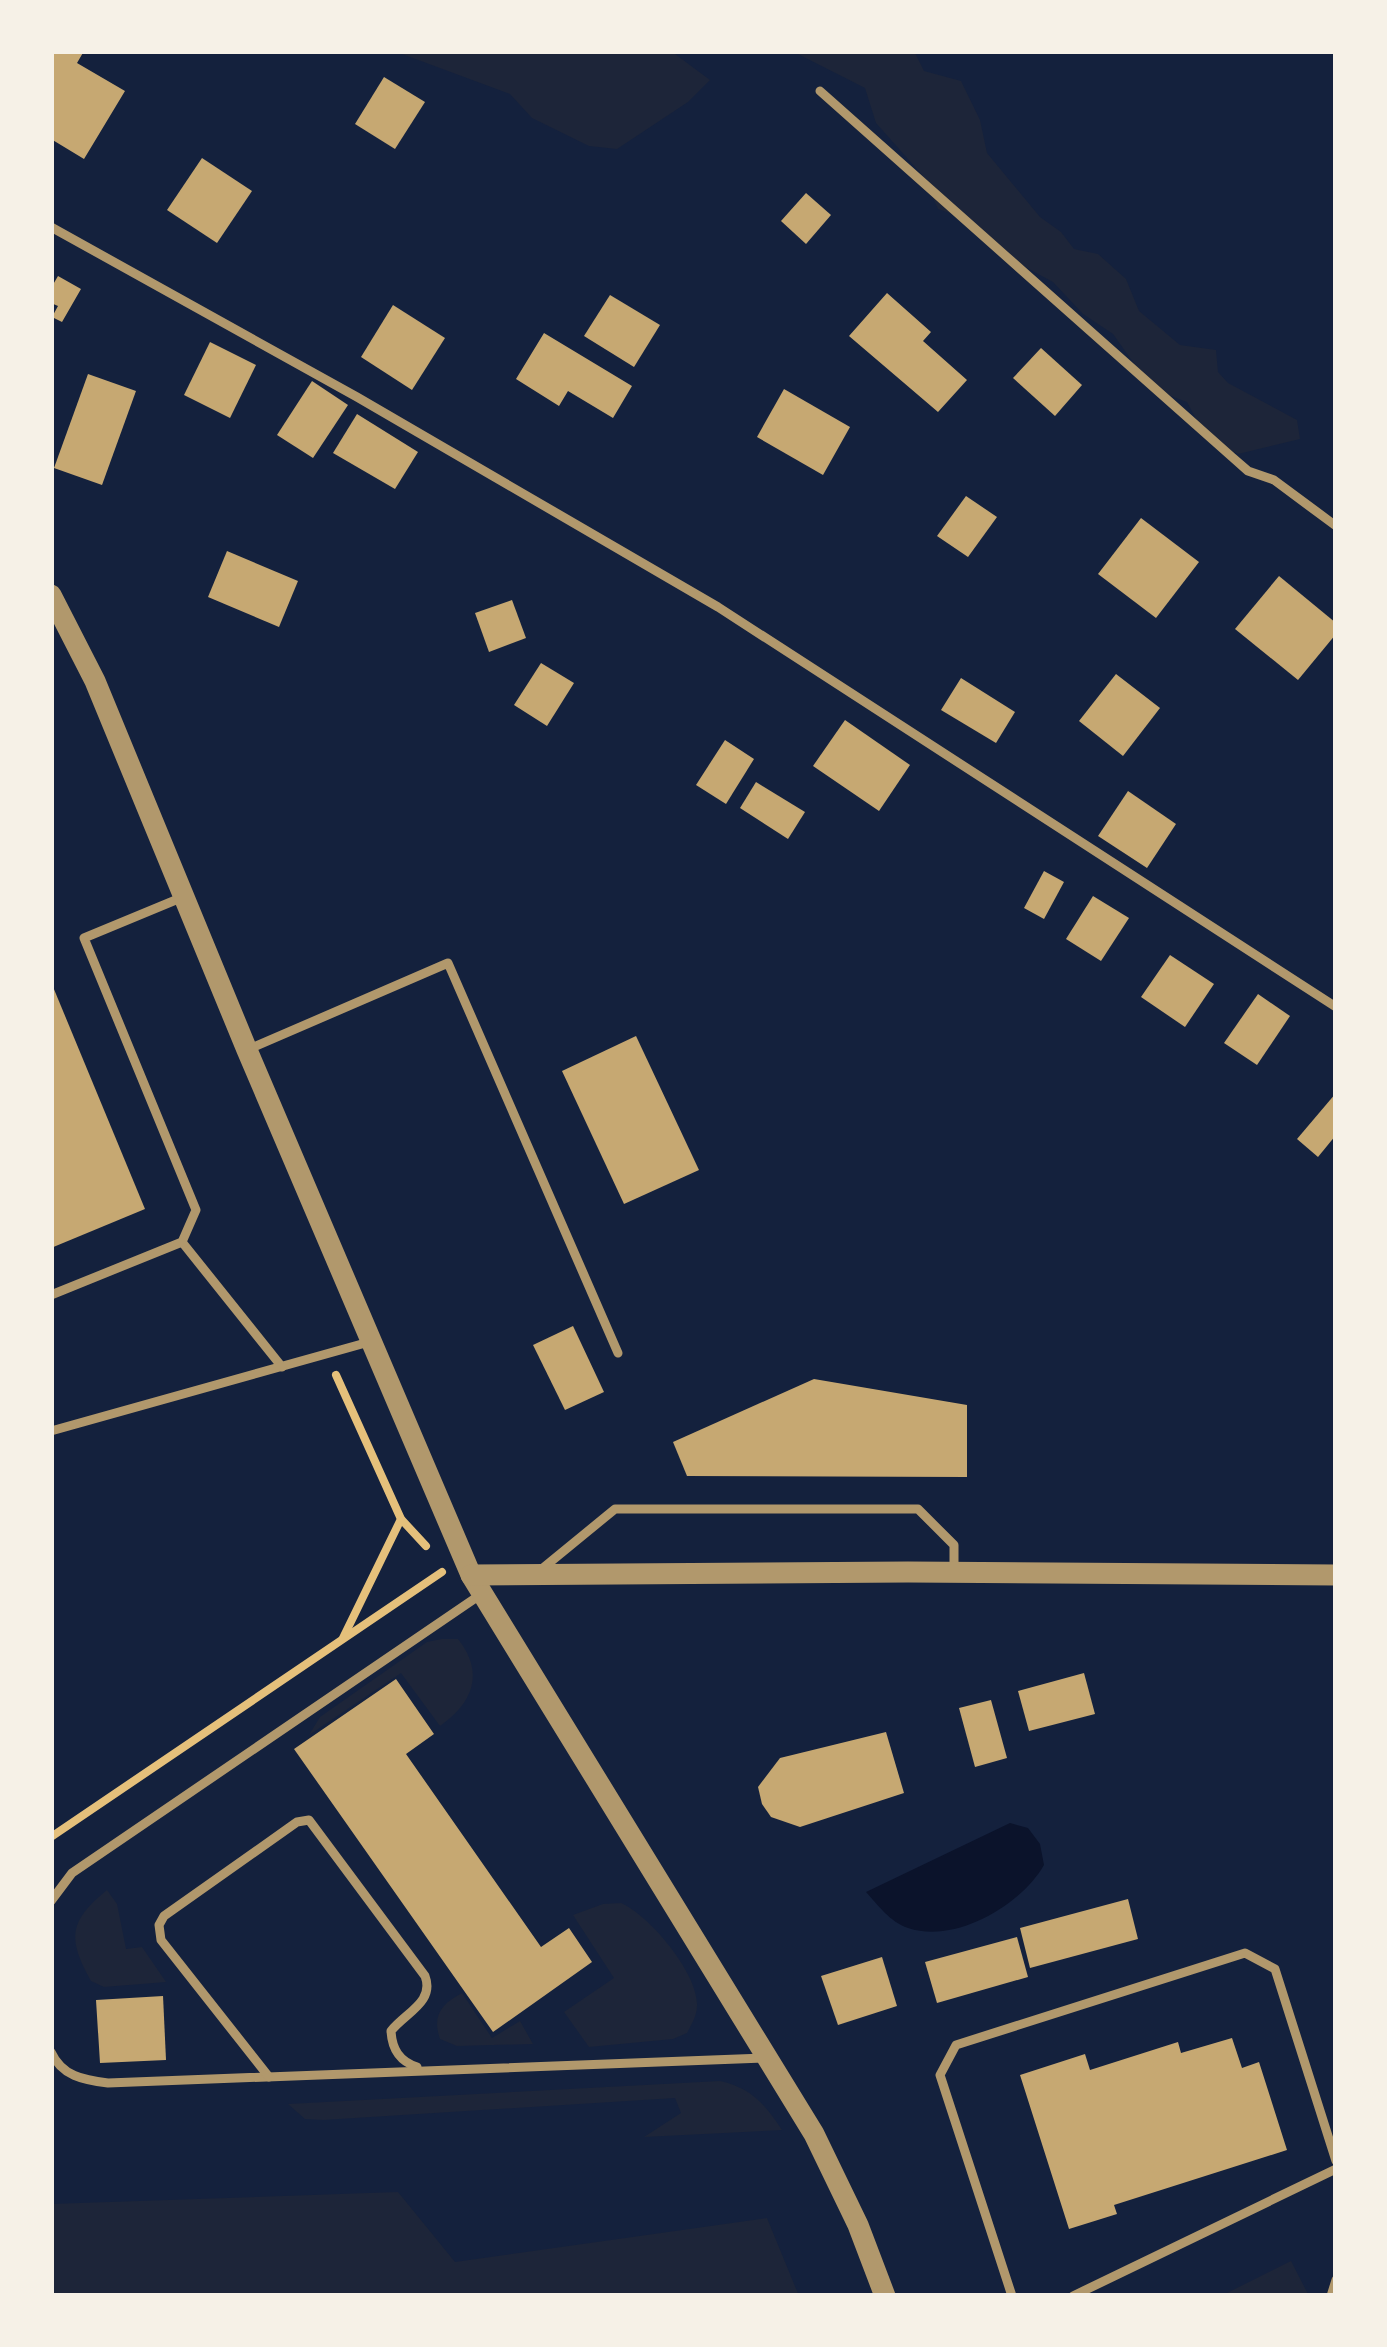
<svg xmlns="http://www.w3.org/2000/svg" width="1387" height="2347" viewBox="0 0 1387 2347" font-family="'DM Sans',sans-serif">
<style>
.green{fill:#1d2539}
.water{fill:#0b132b}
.building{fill:#c6a872}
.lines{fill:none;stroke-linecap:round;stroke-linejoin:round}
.path{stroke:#e5c07b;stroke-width:8}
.service{stroke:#b1986c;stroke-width:9}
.tertiary{stroke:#b1986c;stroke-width:21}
</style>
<rect width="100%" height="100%" fill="#14213d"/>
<g class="green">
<polygon points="394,51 671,51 710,80 688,102 617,149 589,146 532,118 510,94"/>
<polygon points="792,51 914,51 924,71 961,81 980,120 987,153 1040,217 1061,232 1074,249 1098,254 1126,279 1139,311 1180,345 1216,350 1218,372 1228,383 1297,420 1300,439 1238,454 1207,440 1187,402 1152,389 1113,334 1083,314 1053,282 992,249 967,219 938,209 923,176 876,123 865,88"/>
<path d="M442,1639H458C485,1673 473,1703 440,1726L401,1673L309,1735L320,1717L427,1642Z"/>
<path d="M107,1890L117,1904L126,1949L142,1947L166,1982L104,1987L91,1981C67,1938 69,1921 107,1890Z"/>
<path d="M621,1903C649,1915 699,1974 697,2006C697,2016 691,2025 687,2033L673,2039L589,2047L564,2012L614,1978L573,1915L603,1904Z"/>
<path d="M462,1993L492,2038L520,2021L533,2044L457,2046L440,2039C432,2016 441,2004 462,1993Z"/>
<path d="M720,2081C751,2088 765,2104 782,2130L644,2137L681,2113L675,2098L323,2120L305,2119L288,2104Z"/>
<polygon points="398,2192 455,2262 767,2218 799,2296 51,2296 51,2204"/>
<polygon points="1291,2261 1309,2296 1221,2296"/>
</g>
<path class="water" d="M1010,1823L1028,1828L1040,1844L1044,1865C1021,1905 956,1944 908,1928C890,1922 878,1905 866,1892Z"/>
<g class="building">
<polygon points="51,51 84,51 77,63 125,91 84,159 51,139"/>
<polygon points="384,77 425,102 395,149 355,124"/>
<polygon points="202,158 252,191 217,243 167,210"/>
<polygon points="806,193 831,215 806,244 781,221"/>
<polygon points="58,276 81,289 62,322 52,317 58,306 51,303 51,288"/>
<polygon points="887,293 931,332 923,341 967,380 938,412 849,336"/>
<polygon points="610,295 660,325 634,367 584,336"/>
<polygon points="393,305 445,338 412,390 361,357"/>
<polygon points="544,333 632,386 613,418 568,391 559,406 516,379"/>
<polygon points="210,342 256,365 230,418 184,395"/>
<polygon points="1041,348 1082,385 1055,416 1013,378"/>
<polygon points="88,374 136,391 102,485 54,468"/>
<polygon points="312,381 348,405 313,458 277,435"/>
<polygon points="784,389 850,427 823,475 757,437"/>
<polygon points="357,414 418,452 395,489 333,453"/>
<polygon points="966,496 997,517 968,557 937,536"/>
<polygon points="1141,518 1199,562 1156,618 1098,574"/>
<polygon points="227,551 298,581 279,627 208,597"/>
<polygon points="1279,576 1336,623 1336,634 1298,680 1235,629"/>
<polygon points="512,600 526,638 489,652 475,613"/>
<polygon points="541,663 574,683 547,726 514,705"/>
<polygon points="1116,674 1160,708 1123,756 1079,721"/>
<polygon points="961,678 1015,712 996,743 941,710"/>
<polygon points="845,720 910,765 879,811 813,766"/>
<polygon points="725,740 754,759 726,804 696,785"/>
<polygon points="756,782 805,812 788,839 740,808"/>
<polygon points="1128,791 1176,824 1147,868 1098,836"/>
<polygon points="1044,871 1064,882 1044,919 1024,908"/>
<polygon points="1093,896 1129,918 1101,961 1066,939"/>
<polygon points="1170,955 1214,984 1185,1027 1141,997"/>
<polygon points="51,982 145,1209 51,1248"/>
<polygon points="1258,994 1290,1016 1257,1065 1224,1043"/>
<polygon points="636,1036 699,1170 624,1204 562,1071"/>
<polygon points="1336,1093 1336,1135 1318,1157 1297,1139"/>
<polygon points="573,1326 604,1392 565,1410 533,1345"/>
<polygon points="814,1379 967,1405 967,1477 687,1476 673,1442"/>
<polygon points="1084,1673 1095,1714 1029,1731 1018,1691"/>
<polygon points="396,1679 434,1734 406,1754 541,1947 569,1928 592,1962 493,2032 294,1749"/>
<polygon points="991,1700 1007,1758 975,1767 959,1708"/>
<polygon points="886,1732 904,1793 800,1827 771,1817 762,1804 758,1787 780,1758"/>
<polygon points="1128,1899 1138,1939 1030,1968 1020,1928"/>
<polygon points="1017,1937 1028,1977 937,2003 925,1962"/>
<polygon points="882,1957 897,2006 838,2025 821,1976"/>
<polygon points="163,1996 166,2060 100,2063 96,2000"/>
<polygon points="1232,2038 1242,2068 1259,2062 1287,2150 1114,2205 1117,2214 1069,2229 1020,2075 1085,2054 1090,2070 1178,2042 1181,2053"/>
</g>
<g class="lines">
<g class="path">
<polyline points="336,1375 401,1519 426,1546"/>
<polyline points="343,1638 401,1519"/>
<polyline points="51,1837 442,1572"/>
</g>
<g class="service">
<polyline points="820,91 1232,457 1248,471 1274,480 1336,526"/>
<polyline points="51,227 357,397 718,607 1336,1007"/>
<polyline points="247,1050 448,963 618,1353"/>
<polyline points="182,1242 282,1367"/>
<polyline points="51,1295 182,1242 196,1210 84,938 183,897"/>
<polyline points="51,1431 369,1342"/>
<polyline points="543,1568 615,1509 918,1509 954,1545 954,1572"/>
<polyline points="51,1901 72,1873 480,1595"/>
<path d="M51,2052C62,2076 83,2080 108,2083L764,2058"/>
<path d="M269,2077L161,1940L159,1925L164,1916L297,1822L309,1820L425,1976C435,2002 405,2013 391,2031C392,2049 399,2061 417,2067"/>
<polyline points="1012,2296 940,2075 956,2045 1245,1953 1275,1969 1336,2161"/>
<polyline points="1073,2296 1336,2169"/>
<polyline points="1331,2296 1336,2280"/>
</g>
<g class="tertiary">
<polyline points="51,595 95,681 247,1050 471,1575 814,2134 858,2225 885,2296"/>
<polyline points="471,1575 908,1572 1336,1575"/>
</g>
</g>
<rect width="1387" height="2347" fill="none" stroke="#f6f1e7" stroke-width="108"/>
</svg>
